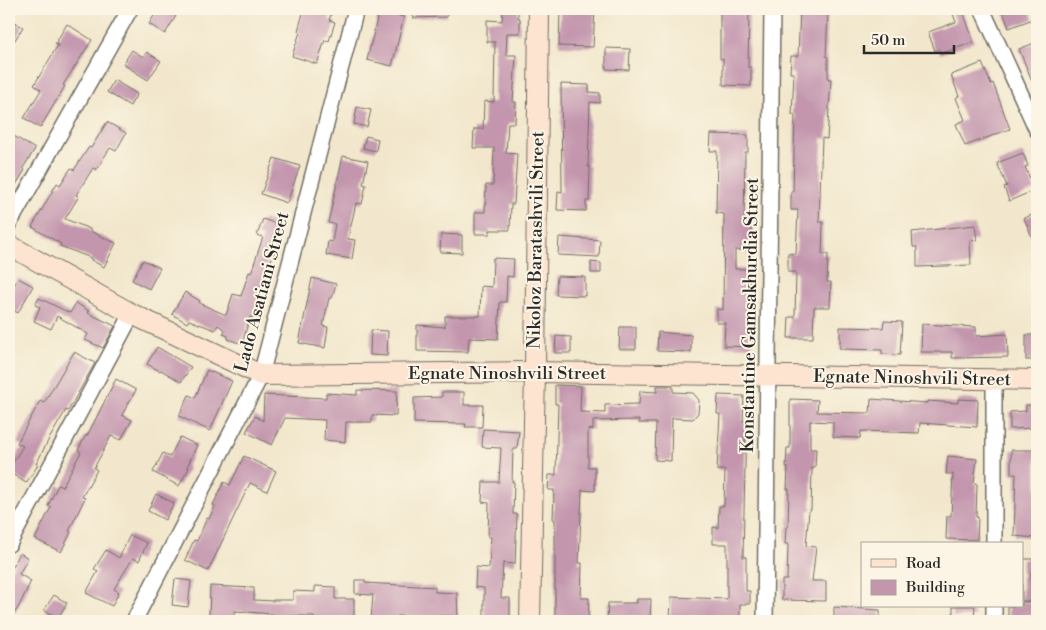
<svg xmlns="http://www.w3.org/2000/svg" width="1046" height="630" viewBox="0 0 1046 630" font-family="'Libre Bodoni',serif">
<style>
.building{fill:#c396ae}
.lines{fill:none;stroke-linecap:round;stroke-linejoin:round}
.street-casing{stroke:#716d63;stroke-width:18}
.secondary-casing{stroke:#716d63;stroke-width:22}
.street{stroke:#fff;stroke-width:15}
.secondary{stroke:#fde4d0;stroke-width:20}
.labels{text-anchor:middle;dominant-baseline:central;stroke-width:4;stroke-linejoin:round;paint-order:stroke}
.street-label{font-size:18px;fill:#2b2b2b;stroke:#fcf5e5}
</style>
<rect width="100%" height="100%" fill="#fcf5e5"/>
<filter id="ink" filterUnits="userSpaceOnUse"><feTurbulence type="fractalNoise" baseFrequency=".02" numOctaves="2"/><feDisplacementMap in="SourceGraphic" scale="10" xChannelSelector="R" yChannelSelector="G"/><feConvolveMatrix kernelMatrix="1 2 1 2 8 2 1 2 1" color-interpolation-filters="sRGB"/></filter>
<filter id="wash" filterUnits="userSpaceOnUse"><feTurbulence type="fractalNoise" baseFrequency=".0096" numOctaves="4" result="noise"/><feDisplacementMap in="SourceGraphic" scale="20" xChannelSelector="R" yChannelSelector="G"/><feGaussianBlur stdDeviation="1.12" result="paint"/><feColorMatrix in="noise" values="0 0 0 0 0 0 0 0 0 0 0 0 0 0 0 0 0 1.4 0 .05"/><feComposite in="paint" operator="in"/></filter>
<g filter="url(#wash)">
<rect width="100%" height="100%" fill="#f2e7cc"/>
<g id="blocks">
<g class="building">
<polygon points="158,9 164,9 176,16 165,34 149,24"/>
<polygon points="306,9 333,9 329,20 335,22 329,41 325,40 317,64 292,56 300,32 298,31 303,13"/>
<polygon points="412,9 447,9 447,17 413,18"/>
<polygon points="503,9 518,9 518,18 520,18 520,33 507,33 506,55 516,55 513,102 516,102 515,123 508,123 506,153 517,154 514,204 511,204 510,230 490,230 490,234 475,234 475,212 485,212 486,185 493,185 494,148 473,148 474,129 483,129 484,101 494,102 495,42 487,42 487,20 502,21"/>
<polygon points="560,9 595,9 593,47 559,46"/>
<polygon points="720,9 749,10 748,67 751,67 751,86 723,85 723,59 720,59"/>
<polygon points="800,9 828,9 826,57 828,57 828,79 831,79 827,139 822,138 819,222 823,222 822,254 828,254 827,282 831,282 830,307 814,307 813,338 788,338 789,317 795,317 796,272 788,272 788,253 796,254 798,210 791,210 791,191 793,191 795,115 792,115 794,73 790,73 791,56 798,56"/>
<polygon points="951,9 962,9 974,42 940,54 939,49 935,51 928,32 956,22"/>
<polygon points="1002,9 1030,9 1033,19 1009,28"/>
<polygon points="379,11 404,17 392,66 367,60"/>
<polygon points="9,19 23,27 15,40 9,37"/>
<polygon points="67,24 92,40 63,85 65,86 40,128 24,118 41,90 34,85 58,45 55,44"/>
<polygon points="1037,42 1037,93 1019,49"/>
<polygon points="606,48 630,49 629,70 606,69"/>
<polygon points="132,50 143,57 147,52 161,61 148,80 123,64"/>
<polygon points="982,63 991,84 993,83 1010,129 965,146 956,124 965,120 956,98 959,96 951,75"/>
<polygon points="114,80 137,94 130,106 107,92"/>
<polygon points="561,84 589,85 589,92 600,93 600,103 590,102 588,167 590,167 589,201 586,201 586,211 557,210 558,191 562,192"/>
<polygon points="357,107 371,110 367,127 354,124"/>
<polygon points="107,122 126,133 116,151 110,148 96,170 93,168 76,195 79,196 65,219 90,229 90,231 116,243 104,267 91,260 91,258 60,246 61,244 32,227 57,183 60,185 71,168 74,170 89,147 91,148"/>
<polygon points="9,133 35,149 23,168 25,170 9,196"/>
<polygon points="711,134 748,135 748,152 745,152 744,225 752,225 751,251 735,250 735,269 750,269 748,328 752,328 752,347 724,346 725,323 717,323 717,309 723,310 724,214 716,213 717,151 710,151"/>
<polygon points="366,136 378,139 376,151 363,148"/>
<polygon points="1023,153 1028,166 1025,167 1035,190 1009,201 1004,187 1007,186 997,163"/>
<polygon points="343,156 368,161 363,184 366,185 362,204 356,203 348,239 355,240 352,259 326,255 328,241 332,242 335,224 328,223"/>
<polygon points="274,158 300,166 287,203 261,194"/>
<polygon points="1037,213 1037,249 1024,218"/>
<polygon points="263,219 279,225 270,249 275,250 271,261 268,261 256,301 259,302 254,318 250,317 242,344 228,339 228,336 223,334 225,330 218,325 215,330 189,320 187,323 172,314 185,292 200,301 199,303 226,315 233,294 241,296 249,272 251,273 263,237 257,235"/>
<polygon points="975,225 977,240 970,241 971,265 917,267 917,247 913,247 912,232"/>
<polygon points="441,234 462,235 462,253 440,252"/>
<polygon points="559,237 600,240 599,257 558,255"/>
<polygon points="493,258 514,259 513,277 507,276 506,302 500,302 498,339 469,338 468,352 417,351 417,325 445,327 445,316 480,316 481,286 492,287"/>
<polygon points="143,260 160,268 149,289 132,280"/>
<polygon points="591,262 601,263 601,273 591,273"/>
<polygon points="557,276 585,277 585,296 556,295"/>
<polygon points="18,278 33,286 18,313 9,308 9,295"/>
<polygon points="312,278 336,284 332,298 329,298 323,326 328,327 325,348 299,343"/>
<polygon points="39,298 70,313 76,303 89,311 88,313 115,326 103,348 85,340 88,334 57,316 51,329 34,321 40,307 35,305"/>
<polygon points="884,321 902,322 900,355 882,354 882,350 840,349 840,327 883,328"/>
<polygon points="922,324 976,327 976,336 1007,334 1008,357 952,358 952,352 921,352"/>
<polygon points="620,327 636,327 636,349 619,349"/>
<polygon points="371,330 388,331 387,356 370,355"/>
<polygon points="658,332 691,335 691,352 657,351"/>
<rect x="1026" y="335" width="11" height="25"/>
<polygon points="556,336 571,337 571,353 555,353"/>
<polygon points="157,347 191,367 181,382 161,370 160,371 147,364"/>
<polygon points="74,352 95,363 68,411 66,410 49,439 36,464 38,465 26,483 9,472 9,469 23,446 17,443 40,401 44,403"/>
<polygon points="207,370 232,381 210,431 179,416 189,395 195,398"/>
<polygon points="116,379 136,390 122,415 132,420 121,440 111,436 94,468 97,470 82,497 85,498 69,531 71,532 61,552 35,539 51,507 48,506 58,485 62,487 81,452 78,450 86,435 87,436"/>
<polygon points="555,385 581,386 580,412 605,413 605,405 639,404 640,391 657,392 657,386 673,386 673,392 693,393 699,400 698,413 693,419 672,418 671,461 655,460 656,423 639,423 639,420 593,421 593,430 588,429 588,467 595,467 595,491 582,490 579,563 582,563 581,598 589,598 588,621 555,621 555,520 553,520 554,490 548,490 549,475 556,475 558,404 555,404"/>
<polygon points="357,390 397,391 396,416 372,415 372,422 346,422 345,442 324,440 325,420 285,418 272,445 246,432 255,416 263,421 264,395 326,398 326,393 357,395"/>
<polygon points="442,392 464,392 464,405 483,405 482,427 465,427 466,424 414,423 414,398 442,397"/>
<polygon points="718,395 744,396 743,421 746,421 743,557 746,557 746,591 750,591 750,604 740,604 740,620 670,621 671,597 727,599 727,544 713,544 713,527 718,528 719,506 724,506 725,470 717,470 720,414 717,414"/>
<polygon points="790,399 818,400 817,412 870,413 871,399 927,403 927,401 958,403 958,399 978,400 977,427 920,423 919,433 861,431 860,438 833,437 833,422 810,421 810,449 816,449 815,468 812,468 811,510 809,510 806,546 816,547 812,581 826,581 826,601 782,600 782,580 787,580 788,544 785,544 786,527 788,527 789,489 787,489 788,467 786,467 787,448 790,448"/>
<polygon points="1026,405 1037,405 1037,428 1010,429 1010,412 1026,411"/>
<polygon points="483,429 519,431 517,449 513,449 512,482 514,482 513,514 517,514 515,564 503,563 501,598 510,598 510,618 484,617 484,588 475,587 476,567 489,568 491,537 488,537 489,503 482,502 483,482 499,482 501,448 482,447"/>
<polygon points="180,437 197,445 187,467 189,468 179,486 153,472 163,453 170,457"/>
<polygon points="1011,450 1036,450 1037,538 1014,536 1016,474 1011,474"/>
<polygon points="244,456 276,471 267,491 250,483 208,571 185,560 194,540 197,541 207,518 209,519 215,506 213,505 224,482 230,485"/>
<polygon points="948,456 977,459 974,483 977,484 976,517 978,517 977,540 946,539 947,516 951,516 953,474 946,474"/>
<polygon points="156,494 174,503 165,520 148,511"/>
<polygon points="130,535 147,543 139,561 133,558 114,589 119,592 112,606 86,593 98,571 94,569 106,550 119,558"/>
<polygon points="20,553 28,558 19,574 31,581 18,608 9,621 9,568 11,570"/>
<polygon points="1022,559 1037,559 1037,573 1031,573 1031,601 1022,601"/>
<polygon points="175,579 191,581 188,607 172,605"/>
<polygon points="355,580 365,580 365,583 435,587 435,592 457,593 458,616 397,616 396,621 371,620 373,595 355,594"/>
<polygon points="210,586 254,588 254,600 273,601 273,600 293,600 293,591 315,592 315,586 335,587 335,599 354,599 354,618 335,618 335,620 314,619 314,616 272,616 272,614 235,611 235,620 209,619"/>
<polygon points="54,595 67,603 58,618 44,610"/>
<polygon points="637,599 651,599 650,621 607,621 608,603 637,603"/>
<polygon points="1022,602 1037,602 1037,621 1008,621 1008,606 1022,606"/>
<polygon points="953,606 975,606 974,617 953,617"/>
<polygon points="834,607 880,610 880,621 834,621"/>
</g>
</g>
</g>
<g filter="url(#ink)">
<use href="#blocks" fill-opacity="0" stroke="#716d63" stroke-width="1"/>
<g class="lines">
<g class="street-casing">
<g id="street">
<polyline points="982,9 1037,130"/>
<polyline points="9,224 130,9"/>
<polyline points="994,380 994,544"/>
<polyline points="9,544 132,314"/>
<polyline points="994,606 994,621"/>
<polyline points="134,621 261,375 356,9"/>
<polyline points="765,621 772,9"/>
</g>
</g>
<g class="secondary-casing">
<g id="secondary">
<polyline points="9,245 132,314 261,375 535,372 1037,380"/>
<polyline points="530,621 535,372 539,9"/>
</g>
</g>
<use href="#street" class="street"/>
<use href="#secondary" class="secondary"/>
</g>
</g>
<g class="labels">
<g class="street-label">
<text transform="translate(536 240) rotate(-89)">Nikoloz Baratashvili Street</text>
<text transform="translate(262 292) rotate(-75)">Lado Asatiani Street</text>
<text transform="translate(750 315) rotate(-89)">Konstantine Gamsakhurdia Street</text>
<text x="507" y="373">Egnate Ninoshvili Street</text>
<text transform="translate(912 378) rotate(1)">Egnate Ninoshvili Street</text>
</g>
</g>
<rect width="1046" height="630" fill="none" stroke="#fcf5e5" stroke-width="30"/>
<rect x="861" y="542" width="162" height="65" fill="#fcf5e5" stroke="#a8a49b"/>
<rect x="871" y="559" width="25" height="8" fill="#fde4d0" stroke="#a8a49b"/>
<text x="906" y="568" font-size="15" fill="#2b2b2b">Road</text>
<rect x="871" y="580" width="25" height="15" fill="#c396ae" stroke="#a8a49b"/>
<text x="906" y="592" font-size="15" fill="#2b2b2b">Building</text>
<path d="M864 45v8h90v-8" fill="none" stroke="#2b2b2b" stroke-width="2.5"/>
<text x="871" y="45" font-size="15" fill="#2b2b2b" stroke="#fcf5e5" stroke-width="4" paint-order="stroke">50 m</text>
</svg>
